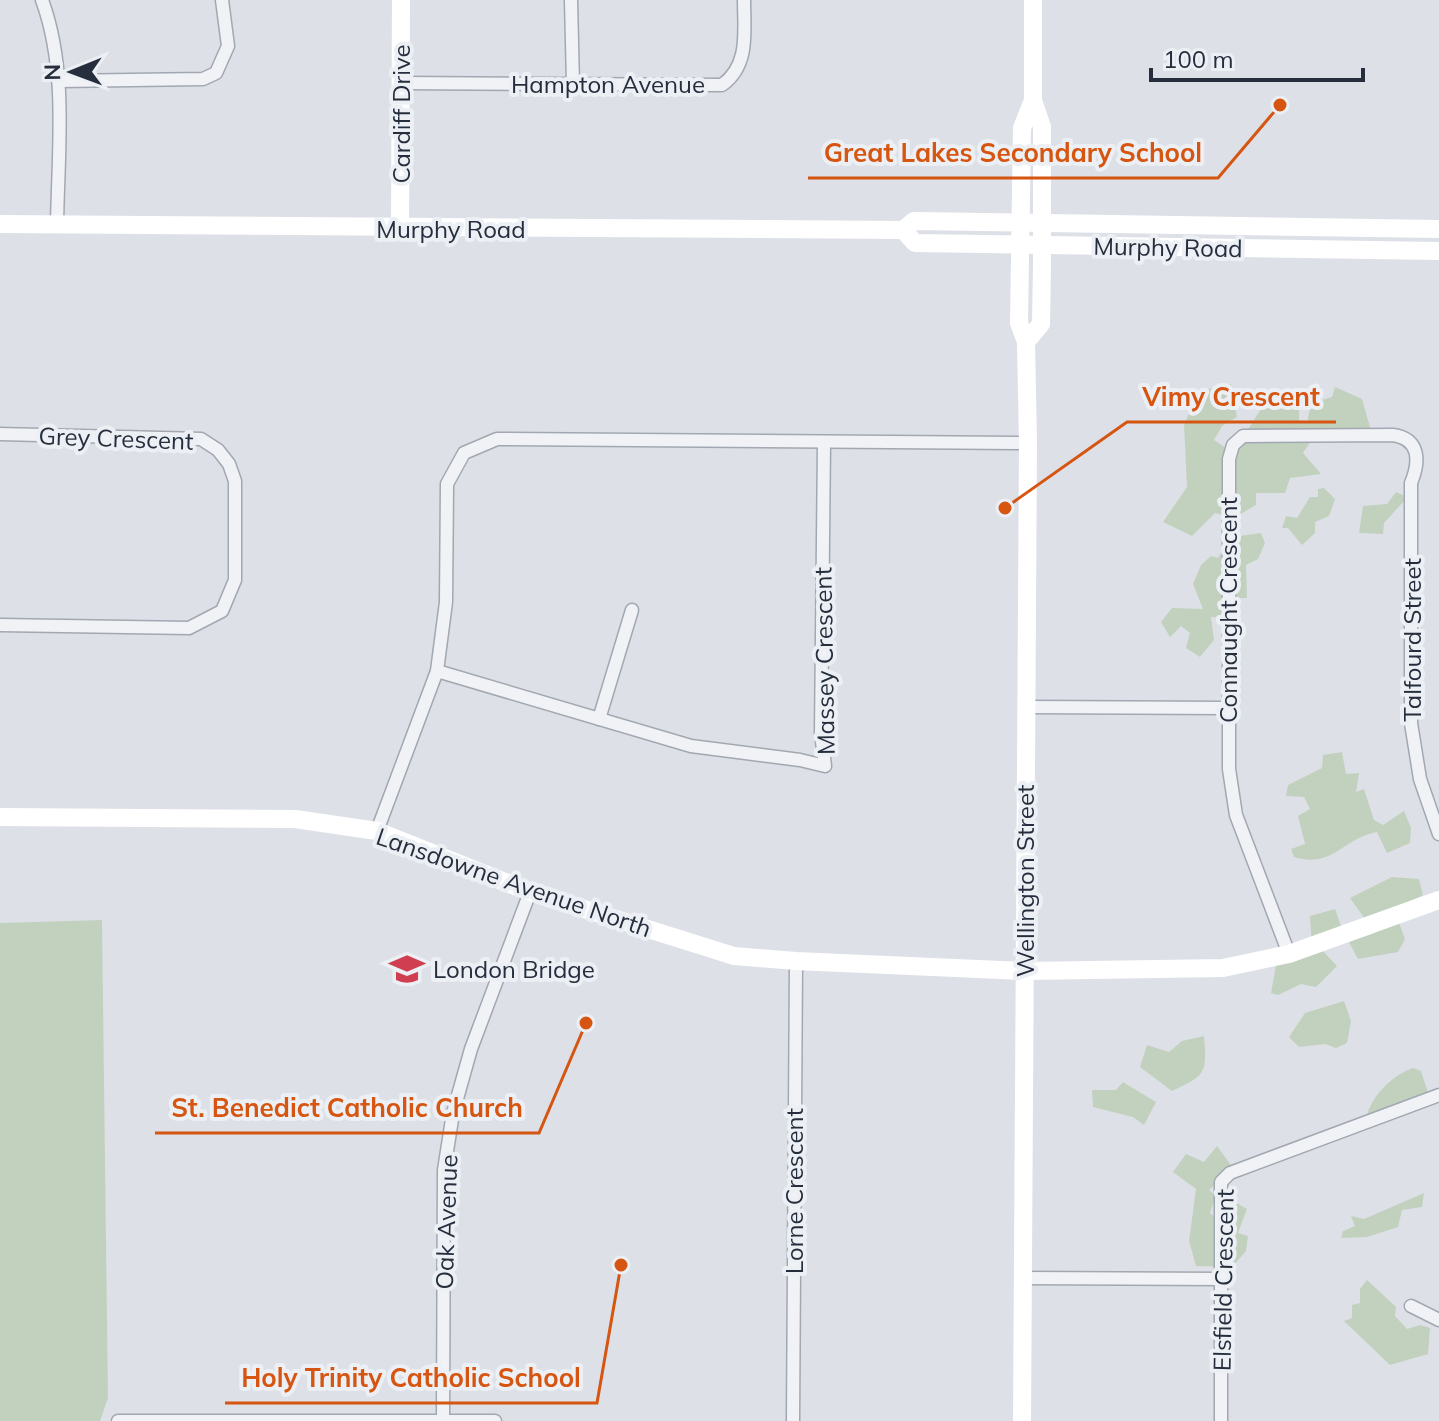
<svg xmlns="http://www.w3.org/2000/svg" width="1439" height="1421" viewBox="0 0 1439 1421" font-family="Mulish,sans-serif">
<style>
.green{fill:#c2d1be}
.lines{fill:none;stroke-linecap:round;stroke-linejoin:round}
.street-casing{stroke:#a2a8b1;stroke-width:15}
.street{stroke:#f0f2f5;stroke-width:12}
.secondary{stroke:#fff;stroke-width:18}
.labels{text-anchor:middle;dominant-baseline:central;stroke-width:8;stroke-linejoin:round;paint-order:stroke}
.street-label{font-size:24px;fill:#262e3e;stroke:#ecf0f5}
.poi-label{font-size:24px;fill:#262e3e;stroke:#ecf0f5;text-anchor:start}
.leader{fill:none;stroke:#d55511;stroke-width:3}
.callout-dot{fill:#d55511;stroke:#ecf0f5;stroke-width:3}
.callout-label{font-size:26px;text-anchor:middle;font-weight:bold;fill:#d55511;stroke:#ecf0f5;stroke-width:8;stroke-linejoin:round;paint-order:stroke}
</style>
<rect width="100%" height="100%" fill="#dde1e7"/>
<g class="green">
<polygon points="1231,384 1237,417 1222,426 1214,440 1233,453 1266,401 1292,401 1299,409 1299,423 1307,423 1311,403 1332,397 1335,387 1362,399 1372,434 1318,430 1303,453 1321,474 1290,478 1285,493 1256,493 1256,505 1234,518 1215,513 1192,536 1163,522 1187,487 1184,425 1199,391"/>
<polygon points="1324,488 1335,499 1329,516 1315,522 1315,533 1302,545 1288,528 1282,528 1286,516 1297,518 1310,497 1318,497 1318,489"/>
<polygon points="1396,492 1405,496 1405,500 1384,523 1383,534 1359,533 1363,506 1387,504"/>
<polygon points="1261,533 1265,543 1258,559 1246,565 1247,598 1235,598 1231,618 1211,617 1214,640 1200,657 1186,648 1190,633 1181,626 1170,637 1161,622 1172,608 1203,609 1193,584 1201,565 1211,556 1218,558 1231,537"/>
<path d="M1342,752L1346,774L1359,773L1356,792L1364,789L1374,820L1383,825L1404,811L1411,828L1410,843L1387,853L1377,832C1342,838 1334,869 1294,857L1291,849L1305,844L1298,816L1310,809L1304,797L1286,796L1288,785L1322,768L1323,755Z"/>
<polygon points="1392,877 1419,879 1423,895 1394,909 1405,939 1398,952 1358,959 1349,942 1375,933 1350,898"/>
<polygon points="1335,909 1342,929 1322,950 1337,966 1316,987 1301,984 1278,995 1271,993 1276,965 1312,948 1310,916"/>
<polygon points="102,920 108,1398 100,1421 0,1421 0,923"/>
<polygon points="1344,1001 1351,1021 1347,1043 1336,1048 1325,1044 1299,1047 1289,1037 1305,1013"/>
<path d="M1204,1036C1207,1074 1206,1075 1172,1091L1140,1067L1147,1045L1169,1052L1182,1041Z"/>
<path d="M1413,1068L1421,1071L1429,1096L1366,1119C1370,1097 1392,1075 1413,1068Z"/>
<polygon points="1123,1082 1156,1102 1144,1125 1133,1117 1093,1107 1092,1090 1116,1090"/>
<polygon points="1217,1146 1233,1168 1209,1190 1216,1196 1210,1213 1219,1221 1233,1201 1247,1209 1238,1233 1248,1236 1246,1251 1232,1267 1196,1266 1189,1241 1196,1189 1173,1172 1186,1154 1204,1162"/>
<polygon points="1424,1193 1422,1207 1402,1210 1398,1227 1367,1237 1341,1238 1343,1231 1355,1226 1351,1216 1364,1219"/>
<polygon points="1367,1280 1396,1307 1395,1316 1407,1329 1420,1325 1430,1328 1428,1354 1390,1365 1344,1321 1352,1318 1352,1305 1360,1303 1360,1289"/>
</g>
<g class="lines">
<g class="street-casing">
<g id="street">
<path d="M42,0C68,71 58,151 57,225"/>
<polyline points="571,0 573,84"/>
<polyline points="59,81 203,79 216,73 228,46 222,0"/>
<path d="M402,83L722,85C750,65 744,31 744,0"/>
<polyline points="0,434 201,439 218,450 229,464 235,481 235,580 222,611 189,628 0,625"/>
<polyline points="437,671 691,746 800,760 825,766 821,733 824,443"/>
<polyline points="1027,707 1227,708"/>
<polyline points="599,719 632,610"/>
<polyline points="377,831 437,671 446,602 447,484 464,453 497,439 1028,443"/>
<path d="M1289,954L1236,815L1229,769V459L1233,445L1243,436L1393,435C1420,439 1420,461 1411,483V723L1420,779L1439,834"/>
<polyline points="1023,1278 1222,1279"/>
<polyline points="1411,1306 1439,1320"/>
<polyline points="118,1421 495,1421"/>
<polyline points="443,1421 444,1170 453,1113 471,1049 530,892"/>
<polyline points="793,1421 796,961"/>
<polyline points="1221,1421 1221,1182 1230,1173 1439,1095"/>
</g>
</g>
<use href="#street" class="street"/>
<g class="secondary">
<polyline points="0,224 903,230 914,221 1439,229"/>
<polyline points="400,229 401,0"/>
<polyline points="903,230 915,243 1439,251"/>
<polyline points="1026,342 1041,324 1042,266 1042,127 1033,100 1033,0"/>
<polyline points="0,817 295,819 377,831 530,892 734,956 796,961 1025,971 1223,968 1289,954 1439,900"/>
<polyline points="1022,1421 1028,443 1026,342 1019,323 1022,128 1033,100"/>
</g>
</g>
<defs>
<g id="school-bare" transform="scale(2.76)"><path d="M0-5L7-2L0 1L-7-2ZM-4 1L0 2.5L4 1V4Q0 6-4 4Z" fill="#cf3f51" stroke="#ecf0f5" stroke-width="2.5" paint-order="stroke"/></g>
</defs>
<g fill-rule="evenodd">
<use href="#school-bare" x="407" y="969"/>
</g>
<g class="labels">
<g class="street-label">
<text x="608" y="84">Hampton Avenue</text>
<text transform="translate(401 114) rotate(-90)">Cardiff Drive</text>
<text x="451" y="229">Murphy Road</text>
<text transform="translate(1168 247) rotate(1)">Murphy Road</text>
<text transform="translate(116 438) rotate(2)">Grey Crescent</text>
<text transform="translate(1228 610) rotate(-90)">Connaught Crescent</text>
<text transform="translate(1412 640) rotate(-90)">Talfourd Street</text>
<text transform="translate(824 661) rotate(-91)">Massey Crescent</text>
<text transform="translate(1025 881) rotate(-90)">Wellington Street</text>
<text transform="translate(514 882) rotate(19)">Lansdowne Avenue North</text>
<text transform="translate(794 1191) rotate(-90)">Lorne Crescent</text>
<text transform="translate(446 1222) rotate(-88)">Oak Avenue</text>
<text transform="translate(1223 1280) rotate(-89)">Elsfield Crescent</text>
</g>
<g class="poi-label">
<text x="433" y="969">London Bridge</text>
</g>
</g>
<path class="leader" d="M1280 105L1218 178H808M1005 508L1127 422H1336M586 1023L539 1133H155M621 1265L597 1403H225"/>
<g class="callout-dot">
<circle cx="1280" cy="105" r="8"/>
<circle cx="1005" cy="508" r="8"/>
<circle cx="586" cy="1023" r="8"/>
<circle cx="621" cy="1265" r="8"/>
</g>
<g class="callout-label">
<text x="1013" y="162">Great Lakes Secondary School</text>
<text x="1231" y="406">Vimy Crescent</text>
<text x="347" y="1117">St. Benedict Catholic Church</text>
<text x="411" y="1387">Holy Trinity Catholic School</text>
</g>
<g transform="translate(72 72) rotate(269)" stroke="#ecf0f5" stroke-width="6" paint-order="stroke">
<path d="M0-6L14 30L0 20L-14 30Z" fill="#262e3e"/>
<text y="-12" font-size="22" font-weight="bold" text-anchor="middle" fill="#262e3e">N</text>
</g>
<path d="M1151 68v12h212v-12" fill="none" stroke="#262e3e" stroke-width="4"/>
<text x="1163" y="68" font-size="24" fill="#262e3e" stroke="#ecf0f5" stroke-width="6" paint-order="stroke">100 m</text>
</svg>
